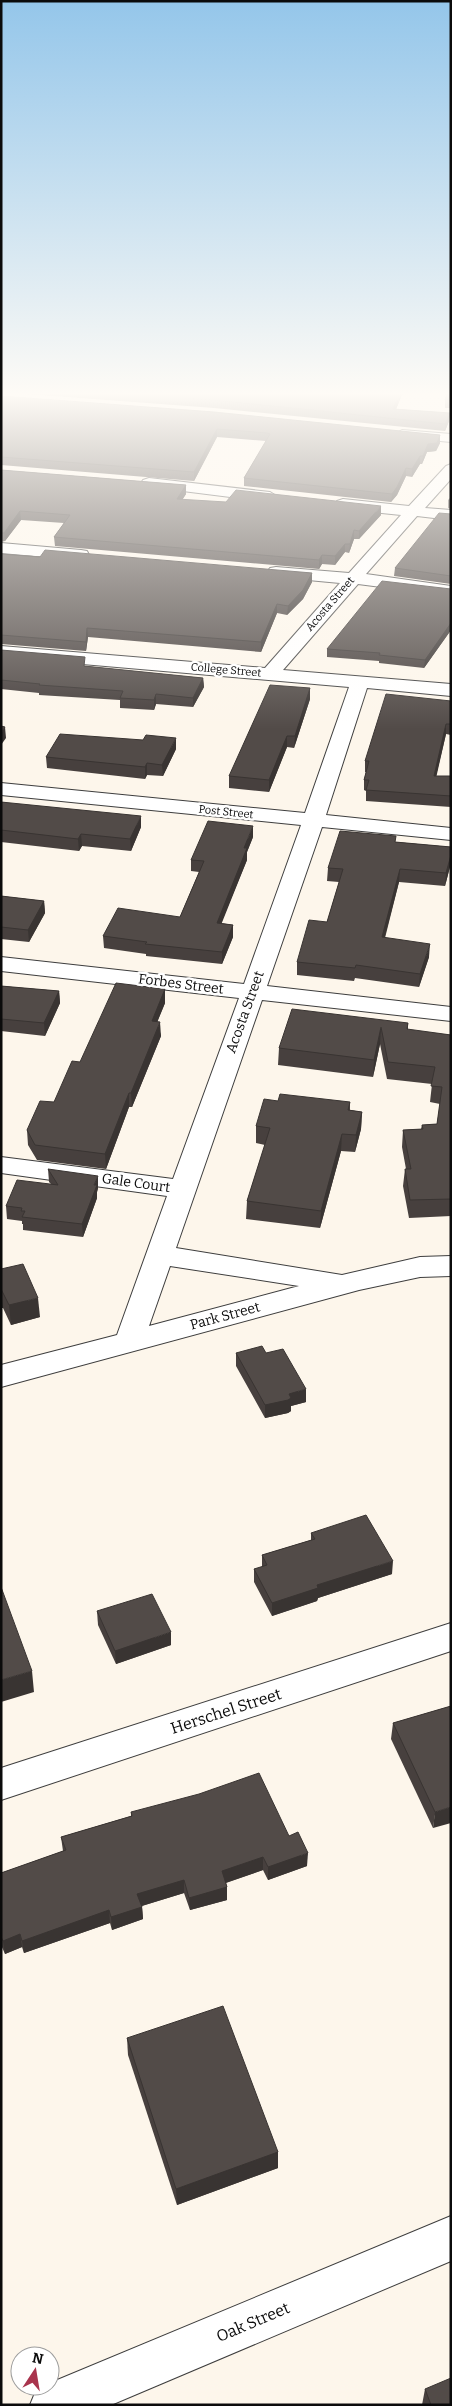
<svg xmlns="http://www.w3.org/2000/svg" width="452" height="2406" viewBox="0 0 452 2406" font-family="Bitter,serif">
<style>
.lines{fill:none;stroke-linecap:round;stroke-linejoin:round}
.minor-casing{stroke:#3e3e3e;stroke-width:2}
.minor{fill:#fff;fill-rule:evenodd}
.wall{fill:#47403e}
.shaded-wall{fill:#393432}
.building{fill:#524b48;stroke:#393432}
.labels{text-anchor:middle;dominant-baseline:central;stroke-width:5;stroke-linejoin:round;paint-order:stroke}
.far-street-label{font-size:11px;fill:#0b0b0b;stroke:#fff}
.street-label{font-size:14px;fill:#0b0b0b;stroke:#fff}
.near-street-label{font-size:16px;fill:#0b0b0b;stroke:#fff}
</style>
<rect width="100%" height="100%" fill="#fdf6eb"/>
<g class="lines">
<g class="minor-casing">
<g id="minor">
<polygon points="402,430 451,434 451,442 397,437 395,434"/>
<path d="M451,464V479L425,508L451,510V520L417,516L366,574L451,586V596L358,584L283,670L451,684V696L367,688L326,815L451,828V840L322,827L267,986L451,1007V1021L262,1000L176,1248L342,1275L420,1257L451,1256V1276L420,1277L359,1290L1,1387V1365L117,1335L167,1196L1,1173V1157L173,1179L239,998L1,971V957L244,984L301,825L1,795V783L305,813L349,687L1,657V646L265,668L340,583L276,577L270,576L267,572L270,568L276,567L349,573L401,515L343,509L337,507L335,504L337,501L343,499L409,506L446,466ZM170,1266L299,1286L149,1326Z"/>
<polygon points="149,478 270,492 278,497 270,502 143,486 141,483 143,480"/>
<polygon points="1,543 81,550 87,551 89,555 87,559 81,560 1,553"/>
<polygon points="451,1623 451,1651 1,1800 1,1768"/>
<polygon points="451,2216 451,2261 111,2405 30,2405 37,2388 50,2386 50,2383"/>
</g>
</g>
<use href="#minor" class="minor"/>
</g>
<g class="wall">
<polygon points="1,392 403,392 396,409 450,413 449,421 445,431 214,408"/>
<polygon points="451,392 451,408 445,408 445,400"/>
<polygon points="1,396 440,435 440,443 436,451 427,452 422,464 420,464 412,477 406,476 397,495 391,502 244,486 244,478 266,441 217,437 194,481 1,465"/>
<polygon points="1,470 186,485 186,494 182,500 381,515 359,539 354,539 349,553 345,552 335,565 322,564 319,569 55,546 54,537 64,523 21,520 5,541 1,542"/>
<polygon points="451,497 451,509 448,508 448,500"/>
<polygon points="451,514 451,584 394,576 395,568"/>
<polygon points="1,554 312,573 312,582 303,599 287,615 277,613 261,652 88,637 86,651 1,644"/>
<polygon points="451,589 451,630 424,668 379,663 379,661 327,657 327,649"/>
<polygon points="1,650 85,666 203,678 204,687 193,707 156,704 154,710 120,708 120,700 39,695 39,693 1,689"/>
<polygon points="310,688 310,699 294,748 287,747 269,792 229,788 229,776"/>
<polygon points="451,701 451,735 446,734 436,776 451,776 451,807 366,801 366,791 364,790 364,780 366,772 365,772 365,761"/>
<polygon points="176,749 163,776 147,775 145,779 47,768 46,757"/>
<polygon points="1,802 141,827 131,851 82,846 79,851 1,842"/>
<polygon points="253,837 247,852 247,860 221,923 233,925 233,937 222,964 146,956 146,954 104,948 103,936 180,917 199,872 191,871 191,860"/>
<polygon points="396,842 451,847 451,863 445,886 399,882 385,938 429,957 419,987 355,978 354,981 297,975 297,962 327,922 339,882 327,881 328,868"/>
<polygon points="1,896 44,901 45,913 29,942 1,939"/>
<polygon points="1,986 59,991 60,1003 45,1036 1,1031"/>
<polygon points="165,989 165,1003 157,1022 161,1036 132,1107 129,1107 106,1169 37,1160 28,1145 27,1130 54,1102 80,1062"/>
<polygon points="408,1023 408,1030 451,1035 451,1216 409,1218 403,1186 405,1169 406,1169 402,1147 403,1130 421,1129 422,1125 437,1124 440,1104 430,1102 432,1084 387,1079 380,1044 373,1077 278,1065 279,1048"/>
<polygon points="278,1101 350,1102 350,1110 362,1112 361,1129 355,1152 341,1151 320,1228 246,1219 247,1201 265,1145 256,1143 256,1126"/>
<polygon points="48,1169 98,1188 97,1192 97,1198 83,1237 23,1230 23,1224 22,1224 22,1221 7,1219 6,1206 51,1184 49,1182"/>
<polygon points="1,1269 40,1317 11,1325 3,1308 1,1308"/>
<polygon points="236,1353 266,1353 306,1402 291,1406 291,1411 288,1413 265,1418 236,1366"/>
<polygon points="311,1533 392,1574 318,1598 317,1601 272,1616 254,1582 254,1569 262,1567 262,1555 311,1540"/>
<polygon points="97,1611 171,1645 116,1664 98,1625"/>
<polygon points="451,1706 433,1828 391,1739 393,1723"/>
<polygon points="131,1812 289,1836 307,1866 268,1880 263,1870 226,1883 227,1887 227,1900 190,1910 184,1893 142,1906 143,1919 112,1930 110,1923 24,1953 22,1947 5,1954 1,1945 1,1873 63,1851 61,1837 131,1816"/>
<polygon points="127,2038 278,2152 278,2168 177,2205 128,2055"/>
<polygon points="425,2389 451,2405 422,2405"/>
</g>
<g class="shaded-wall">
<polygon points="400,392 403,392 393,417 393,409"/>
<polygon points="450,413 449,421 445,431 445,424"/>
<polygon points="217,429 217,437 194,481 194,472"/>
<polygon points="440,435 440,443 436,451 427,452 422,464 423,456 428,444"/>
<polygon points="420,456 420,464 412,477 412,469"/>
<polygon points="406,468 406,476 397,495 391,502 392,494"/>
<polygon points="186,485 186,494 177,508 177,499"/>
<polygon points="381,506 381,515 359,539 359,531"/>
<polygon points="20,511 21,520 5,541 4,533"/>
<polygon points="354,530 354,539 349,553 350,544"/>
<polygon points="345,544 345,552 335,565 335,556"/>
<polygon points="322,555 322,564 319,569 319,560"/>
<polygon points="312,573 312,582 303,599 287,615 288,606"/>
<polygon points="277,604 277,613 261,652 261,642"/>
<polygon points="451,623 451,630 424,668 425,660"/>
<polygon points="87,628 88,637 86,651 86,642"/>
<polygon points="203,678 204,687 193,707 193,698"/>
<polygon points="310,688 310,699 294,748 295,736"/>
<polygon points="156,694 156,704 154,710 154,700"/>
<polygon points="446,724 446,734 434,787 434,776"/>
<polygon points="5,727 6,738 1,745 1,733"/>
<polygon points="287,736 287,747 269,792 269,780"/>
<polygon points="176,738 176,749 163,776 162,765"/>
<polygon points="147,763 147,775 145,779 145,767"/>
<polygon points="141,816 141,827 131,851 130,839"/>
<polygon points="253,826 253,837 247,852 247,860 217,935 217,923 244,848"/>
<polygon points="81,834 82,846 79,851 78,839"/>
<polygon points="451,855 451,863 445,886 446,873"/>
<polygon points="400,869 399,882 381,951 382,937"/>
<polygon points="44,901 45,913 29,942 28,930"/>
<polygon points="233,925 233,937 222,964 222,952"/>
<polygon points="430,944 429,957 419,987 420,974"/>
<polygon points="165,989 165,1003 152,1035 152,1021"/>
<polygon points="59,991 60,1003 45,1036 44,1023"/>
<polygon points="160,1022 161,1036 132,1107 131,1093"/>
<polygon points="381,1027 380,1044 373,1077 374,1060"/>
<polygon points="129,1093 129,1107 106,1169 105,1154"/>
<polygon points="362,1112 361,1129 355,1152 356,1135"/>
<polygon points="342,1134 341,1151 320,1228 321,1211"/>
<polygon points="98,1176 98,1188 97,1192 97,1198 83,1237 82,1224 94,1185"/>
<polygon points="1,1289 3,1308 1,1308"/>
<polygon points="38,1298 40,1317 11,1325 9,1305"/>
<polygon points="306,1389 306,1402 291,1406 291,1411 288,1413 265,1418 265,1405 289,1394"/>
<polygon points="393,1561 392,1574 318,1598 317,1601 272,1616 272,1603 317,1585"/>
<polygon points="171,1632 171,1645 116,1664 115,1651"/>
<polygon points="32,1671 34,1692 1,1702 1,1680"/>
<polygon points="451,1807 451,1823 433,1828 435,1812"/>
<polygon points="308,1853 307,1866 268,1880 268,1867"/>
<polygon points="263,1857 263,1870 222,1884 222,1871"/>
<polygon points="184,1880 184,1893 138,1907 137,1894"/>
<polygon points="227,1887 227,1900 190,1910 189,1898"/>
<polygon points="142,1907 143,1919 112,1930 111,1917"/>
<polygon points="109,1910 110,1923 24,1953 22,1941"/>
<polygon points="20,1934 22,1947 5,1954 3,1941"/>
<polygon points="278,2152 278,2168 177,2205 176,2189"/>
</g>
<g class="building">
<polygon points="101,392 400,392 393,409 450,413 445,424 214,400"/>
<polygon points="448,392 451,392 451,400 445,400"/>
<polygon points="1,396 214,412 440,435 437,443 428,444 423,456 420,456 412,469 406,468 397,487 392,494 244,478 270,434 267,433 217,429 194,472 1,457"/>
<polygon points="1,470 186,485 177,499 226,502 236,490 381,506 359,531 354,530 350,544 345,544 335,556 322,555 319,560 54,537 70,515 20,511 4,533 1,533"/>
<polygon points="439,513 451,514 451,576 395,568"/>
<polygon points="45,550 312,573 303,590 288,606 277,604 261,642 87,628 86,642 1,635 1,554 40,557"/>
<polygon points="382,581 451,589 451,623 425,660 379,655 380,653 327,649"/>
<polygon points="1,650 85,657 84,666 203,678 193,698 156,694 154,700 120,698 123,691 39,685 40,684 1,680"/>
<polygon points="270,685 310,688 295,736 287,736 269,780 229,776"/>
<polygon points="386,694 451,701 451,724 446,724 434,776 451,776 451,796 366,790 369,780 364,780 369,761 365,761"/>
<polygon points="1,726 5,727 1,733"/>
<polygon points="60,734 143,740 146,735 176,738 162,765 147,763 145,767 46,757"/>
<polygon points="1,802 141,816 130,839 81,834 78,839 1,830"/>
<polygon points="208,821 253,826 244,848 247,848 217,923 233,925 222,952 145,944 147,942 103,936 118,908 180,917 204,861 191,860"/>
<polygon points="340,831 396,836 395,842 451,847 451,855 446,873 400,869 382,937 430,944 420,974 356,965 355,968 297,962 309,920 327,922 343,869 328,868"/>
<polygon points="1,896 44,901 28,930 1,927"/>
<polygon points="116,983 165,989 152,1021 160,1022 131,1093 129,1093 105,1154 35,1145 27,1130 40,1101 54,1102 72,1061 80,1062"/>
<polygon points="1,986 59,991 44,1023 1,1019"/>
<polygon points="292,1009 408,1023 407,1029 451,1035 451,1199 410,1200 405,1169 411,1169 403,1130 423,1129 422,1125 437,1124 442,1087 431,1086 435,1067 388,1062 381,1027 374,1060 279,1048"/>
<polygon points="280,1094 350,1102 348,1110 362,1112 356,1135 342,1134 321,1211 247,1201 270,1128 256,1126 264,1099 278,1101"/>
<polygon points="48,1169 98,1176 94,1185 97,1185 82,1224 22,1217 25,1211 21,1211 22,1208 6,1206 17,1180 58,1185"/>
<polygon points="23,1264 38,1298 9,1305 1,1289 1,1269"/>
<polygon points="262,1346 266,1353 283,1349 306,1389 289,1394 291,1398 288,1400 265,1405 236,1353"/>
<polygon points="366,1515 393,1561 317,1585 318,1588 272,1603 254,1569 267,1565 262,1555 315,1539 311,1533"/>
<polygon points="1,1587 32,1671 1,1680"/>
<polygon points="152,1594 171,1632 115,1651 97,1611"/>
<polygon points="451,1706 451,1807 435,1812 393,1723"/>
<polygon points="259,1773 289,1836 298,1832 308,1853 268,1867 263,1857 222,1871 227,1887 189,1898 184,1880 137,1894 142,1907 111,1917 109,1910 22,1941 20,1934 3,1941 1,1937 1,1873 66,1850 61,1837 132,1816 131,1812 199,1794"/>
<polygon points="223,2006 278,2152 176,2189 127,2038"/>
<polygon points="451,2378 451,2405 431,2405 425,2389"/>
</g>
<linearGradient id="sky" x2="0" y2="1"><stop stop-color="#94c6ea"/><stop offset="0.54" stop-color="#fefbf6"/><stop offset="1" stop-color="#fefbf6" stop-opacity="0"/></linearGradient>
<rect width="452" height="729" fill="url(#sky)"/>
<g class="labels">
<g class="far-street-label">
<text transform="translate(330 604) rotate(-49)">Acosta Street</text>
<text transform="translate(226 670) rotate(5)">College Street</text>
<text transform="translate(226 812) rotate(6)">Post Street</text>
</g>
<g class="street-label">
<text transform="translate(181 984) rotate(7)">Forbes Street</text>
<text transform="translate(245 1012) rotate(-70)">Acosta Street</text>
<text transform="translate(136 1183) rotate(8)">Gale Court</text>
<text transform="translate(225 1316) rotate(-15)">Park Street</text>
</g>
<g class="near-street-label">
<text transform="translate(226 1711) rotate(-18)">Herschel Street</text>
<text transform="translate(253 2322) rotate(-23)">Oak Street</text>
</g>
</g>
<rect width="452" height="2406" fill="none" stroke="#0b0b0b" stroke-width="5"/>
<g transform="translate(35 2371) rotate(12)"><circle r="24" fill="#ffffff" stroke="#9d9d9d"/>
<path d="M0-4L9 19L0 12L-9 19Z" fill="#a9344d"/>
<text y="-8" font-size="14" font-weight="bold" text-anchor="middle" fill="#0b0b0b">N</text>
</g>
</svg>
